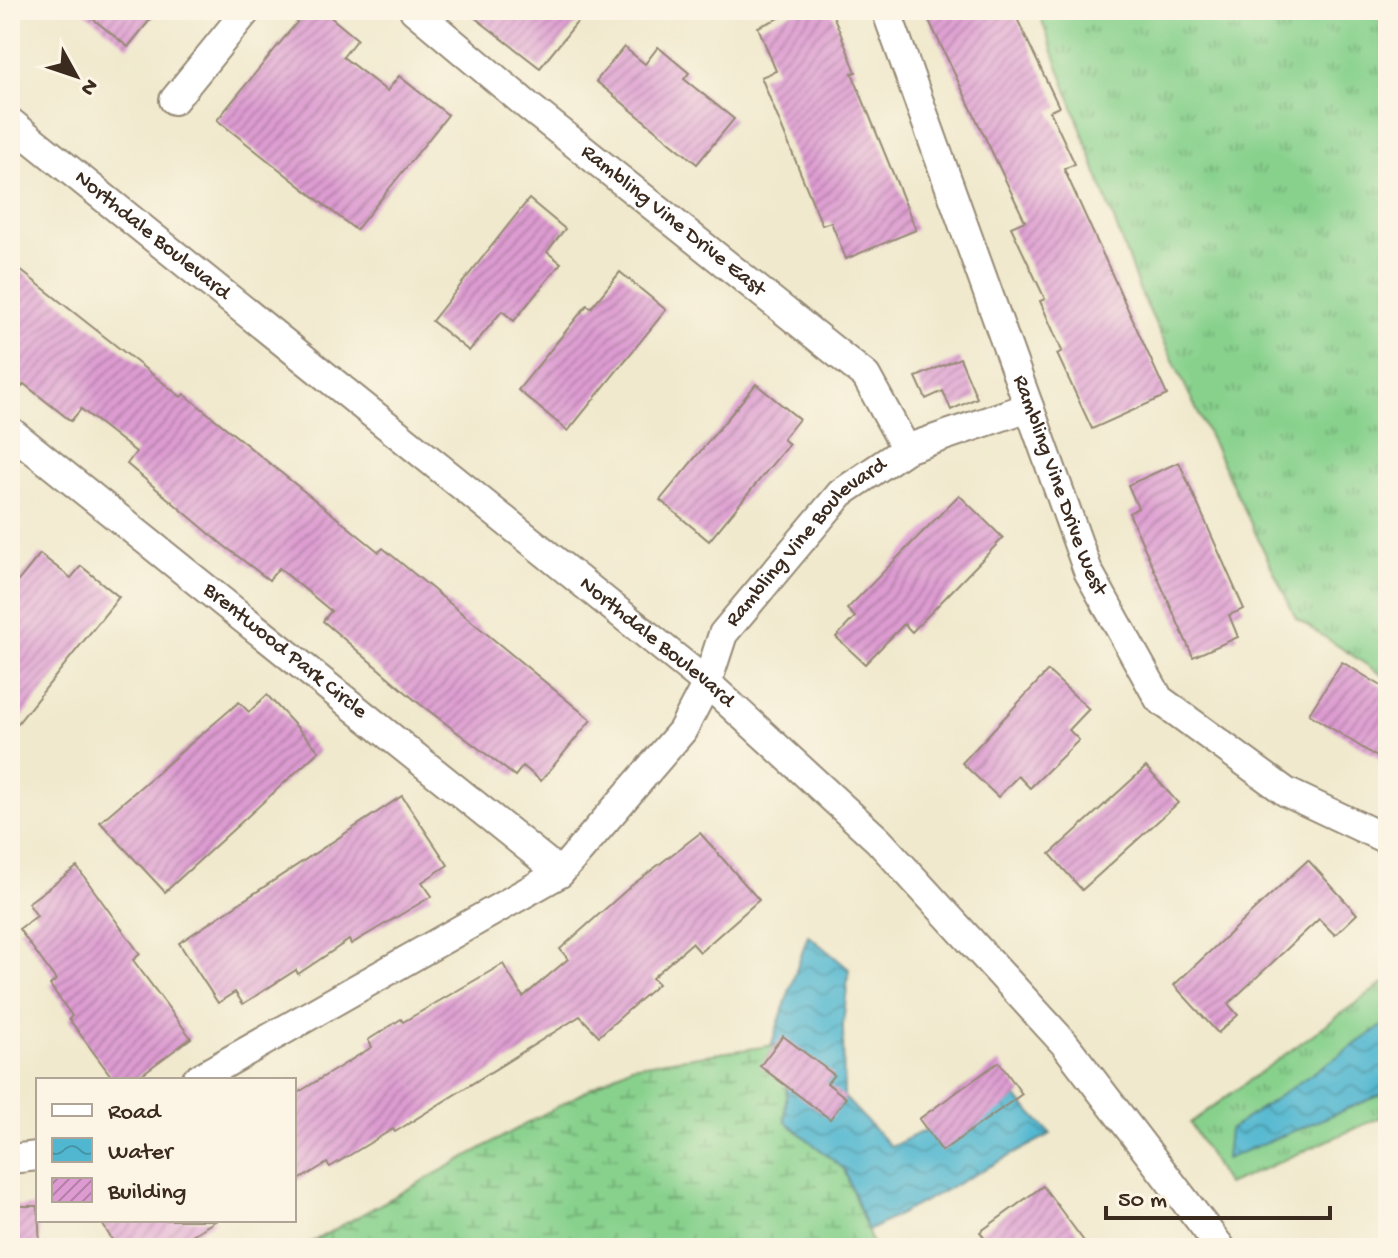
<svg xmlns="http://www.w3.org/2000/svg" width="1398" height="1258" viewBox="0 0 1398 1258" font-family="'Gochi Hand',sans-serif">
<style>
.grass{fill:url(#grass-tufts);stroke:#627e56;stroke-width:2}
.wetland{fill:url(#wetland-marsh);stroke:#627e56;stroke-width:2}
.water{fill:url(#water-waves);stroke:#467077;stroke-width:2}
.building{fill:url(#building-hatch)}
.lines{fill:none;stroke-linecap:round;stroke-linejoin:round}
.minor-casing{stroke:#968a76;stroke-width:32}
.minor{stroke:#fff;stroke-width:28}
.labels{text-anchor:middle;dominant-baseline:central;stroke-width:7;stroke-linejoin:round;paint-order:stroke}
.street-label{font-size:22px;fill:#3b2a1e;stroke:#fcf5e5}
</style>
<defs>
<pattern id="grass-tufts" width="24" height="20" patternUnits="userSpaceOnUse" patternTransform="scale(2)"><rect width="24" height="20" fill="#88d18d"/><path d="M3 7l-1-3M5 7V3M7 7l1-3M15 17l-1-3M17 17v-4M19 17l1-3" fill="none" stroke="#70aa73"/></pattern>
<pattern id="wetland-marsh" width="20" height="14" patternUnits="userSpaceOnUse" patternTransform="scale(2)"><rect width="20" height="14" fill="#88d18d"/><path d="M1 5h8M5 5V1M11 12h8M15 12V8" fill="none" stroke="#70aa73"/></pattern>
<pattern id="water-waves" width="16" height="10" patternUnits="userSpaceOnUse" patternTransform="scale(2)"><rect width="16" height="10" fill="#51b7d0"/><path d="M0 5q4-4 8 0t8 0" fill="none" stroke="#4495a8"/></pattern>
<pattern id="building-hatch" width="6" height="6" patternUnits="userSpaceOnUse" patternTransform="scale(2)"><rect width="6" height="6" fill="#dd9bd1"/><path d="M-1 1l2-2M0 6l6-6M5 7l2-2" fill="none" stroke="#b47fa9"/></pattern>
</defs>
<rect width="100%" height="100%" fill="#fcf5e5"/>
<filter id="ink" filterUnits="userSpaceOnUse"><feTurbulence type="fractalNoise" baseFrequency=".0125" numOctaves="2"/><feDisplacementMap in="SourceGraphic" scale="16" xChannelSelector="R" yChannelSelector="G"/><feConvolveMatrix kernelMatrix="1 2 1 2 8 2 1 2 1" color-interpolation-filters="sRGB"/></filter>
<filter id="wash" filterUnits="userSpaceOnUse"><feTurbulence type="fractalNoise" baseFrequency=".006" numOctaves="4" result="noise"/><feDisplacementMap in="SourceGraphic" scale="32" xChannelSelector="R" yChannelSelector="G"/><feGaussianBlur stdDeviation="1.8" result="paint"/><feColorMatrix in="noise" values="0 0 0 0 0 0 0 0 0 0 0 0 0 0 0 0 0 1.4 0 .05"/><feComposite in="paint" operator="in"/></filter>
<g filter="url(#wash)">
<rect width="100%" height="100%" fill="#f0e9cd"/>
<g class="grass">
<polygon points="1038,10 1388,10 1388,679 1296,618 1139,289"/>
<polygon points="1388,980 1388,1114 1227,1185 1190,1123"/>
</g>
<polygon class="wetland" points="789,1043 785,1121 844,1169 872,1243 869,1248 301,1248 631,1066"/>
<g class="water">
<polygon points="808,935 849,969 843,1025 844,1097 891,1147 1009,1089 1051,1134 868,1231 844,1169 785,1121 789,1043 771,1046"/>
<polygon points="1388,1022 1388,1092 1226,1159 1229,1130"/>
</g>
<g id="blocks">
<g class="building">
<polygon points="82,10 158,10 128,47"/>
<polygon points="307,10 322,10 357,39 343,57 387,91 399,76 448,115 356,230 217,120"/>
<polygon points="465,10 587,10 540,68"/>
<polygon points="798,10 831,10 856,72 852,73 916,230 846,259 831,222 822,225 761,77 776,71 758,27"/>
<polygon points="924,10 1013,10 1059,107 1050,111 1075,164 1064,169 1167,395 1092,429 1057,354 1062,351 1040,301 1045,299 1011,227 1025,221"/>
<polygon points="624,47 645,64 658,47 689,73 684,79 734,119 697,164 596,81"/>
<polygon points="529,199 565,229 547,252 561,263 514,321 502,311 469,351 432,321"/>
<polygon points="10,262 181,397 184,394 379,552 383,548 591,720 541,781 523,766 515,776 416,701 323,621 331,611 279,568 269,580 223,545 127,464 136,452 81,409 71,421 24,384 10,402"/>
<polygon points="620,272 666,310 568,431 518,390 587,305 591,308"/>
<polygon points="960,358 977,398 951,410 943,391 926,399 916,377"/>
<polygon points="756,384 799,419 783,439 789,444 709,541 660,500"/>
<polygon points="1179,462 1244,609 1229,615 1238,637 1193,657 1129,513 1138,508 1128,485"/>
<polygon points="959,495 1003,538 912,632 904,624 865,664 836,637 855,617 847,609"/>
<polygon points="40,554 71,578 81,566 119,597 10,733 10,591"/>
<polygon points="1342,662 1388,690 1388,764 1309,714"/>
<polygon points="1048,671 1089,709 1069,730 1079,740 1030,788 1018,776 998,797 962,763"/>
<polygon points="267,695 319,751 165,892 100,822 239,702 249,712"/>
<polygon points="1146,767 1178,803 1082,890 1050,854"/>
<polygon points="402,796 448,865 422,882 432,896 351,944 349,940 298,974 296,970 243,1004 235,992 218,1003 179,943"/>
<polygon points="700,833 759,900 700,952 692,943 652,978 658,984 599,1036 580,1016 395,1132 393,1129 330,1167 327,1163 294,1183 294,1095 372,1047 368,1040 401,1019 403,1022 503,964 523,997 568,959 560,949 631,886"/>
<polygon points="1308,860 1357,914 1335,935 1319,919 1228,1004 1238,1015 1218,1033 1174,985"/>
<polygon points="77,867 140,954 133,960 191,1038 134,1080 114,1080 69,1019 72,1016 50,985 56,980 19,929 37,916 28,903"/>
<polygon points="783,1036 834,1075 827,1083 846,1098 830,1119 760,1066"/>
<polygon points="999,1062 1022,1094 942,1151 919,1119"/>
<polygon points="1043,1186 1089,1248 992,1248 980,1232"/>
<polygon points="10,1206 38,1206 40,1248 10,1248"/>
<polygon points="100,1220 217,1220 170,1248 117,1248"/>
</g>
</g>
</g>
<g filter="url(#ink)">
<use href="#blocks" fill-opacity="0" stroke="#968a76" stroke-width="2"/>
<g class="lines">
<g class="minor-casing">
<g id="minor">
<path id="s1" d="M414,10L528,106L866,376L906,449"/>
<path id="s2" d="M886,10L1088,571L1159,699L1286,792L1388,840"/>
<polyline points="174,100 247,10"/>
<path id="s3" d="M10,122L707,683L878,840L1064,1043L1221,1248"/>
<path id="s4" d="M10,431L560,873"/>
<path id="s5" d="M196,1080L560,873L682,731L707,683L723,634L841,493L906,449L1029,407"/>
<polyline points="10,1159 38,1156"/>
</g>
</g>
<use href="#minor" class="minor"/>
</g>
</g>
<g class="labels">
<g class="street-label">
<text stroke="none"><textPath href="#s1" startOffset="334">Rambling Vine Drive East</textPath></text>
<text stroke="none"><textPath href="#s3" startOffset="182">Northdale Boulevard</textPath></text>
<text stroke="none"><textPath href="#s2" startOffset="506">Rambling Vine Drive West</textPath></text>
<text stroke="none"><textPath href="#s5" startOffset="836">Rambling Vine Boulevard</textPath></text>
<text stroke="none"><textPath href="#s3" startOffset="830">Northdale Boulevard</textPath></text>
<text stroke="none"><textPath href="#s4" startOffset="352">Brentwood Park Circle</textPath></text>
</g>
</g>
<rect width="1398" height="1258" fill="none" stroke="#fcf5e5" stroke-width="40"/>
<rect x="36" y="1078" width="260" height="144" fill="#fcf5e5" stroke="#afa495" stroke-width="2"/>
<rect x="52" y="1104" width="40" height="12" fill="#ffffff" stroke="#afa495" stroke-width="2"/>
<text x="108" y="1118" font-size="24" fill="#3b2a1e">Road</text>
<rect x="52" y="1138" width="40" height="24" fill="url(#water-waves)" stroke="#afa495" stroke-width="2"/>
<text x="108" y="1158" font-size="24" fill="#3b2a1e">Water</text>
<rect x="52" y="1178" width="40" height="24" fill="url(#building-hatch)" stroke="#afa495" stroke-width="2"/>
<text x="108" y="1198" font-size="24" fill="#3b2a1e">Building</text>
<g transform="translate(76 76) rotate(130)" stroke="#fcf5e5" stroke-width="6" paint-order="stroke">
<path d="M0-6L14 30L0 20L-14 30Z" fill="#3b2a1e"/>
<text y="-12" font-size="22" font-weight="bold" text-anchor="middle" fill="#3b2a1e">N</text>
</g>
<path d="M1106 1206v12h224v-12" fill="none" stroke="#3b2a1e" stroke-width="4"/>
<text x="1118" y="1206" font-size="24" fill="#3b2a1e" stroke="#fcf5e5" stroke-width="6" paint-order="stroke">50 m</text>
</svg>
